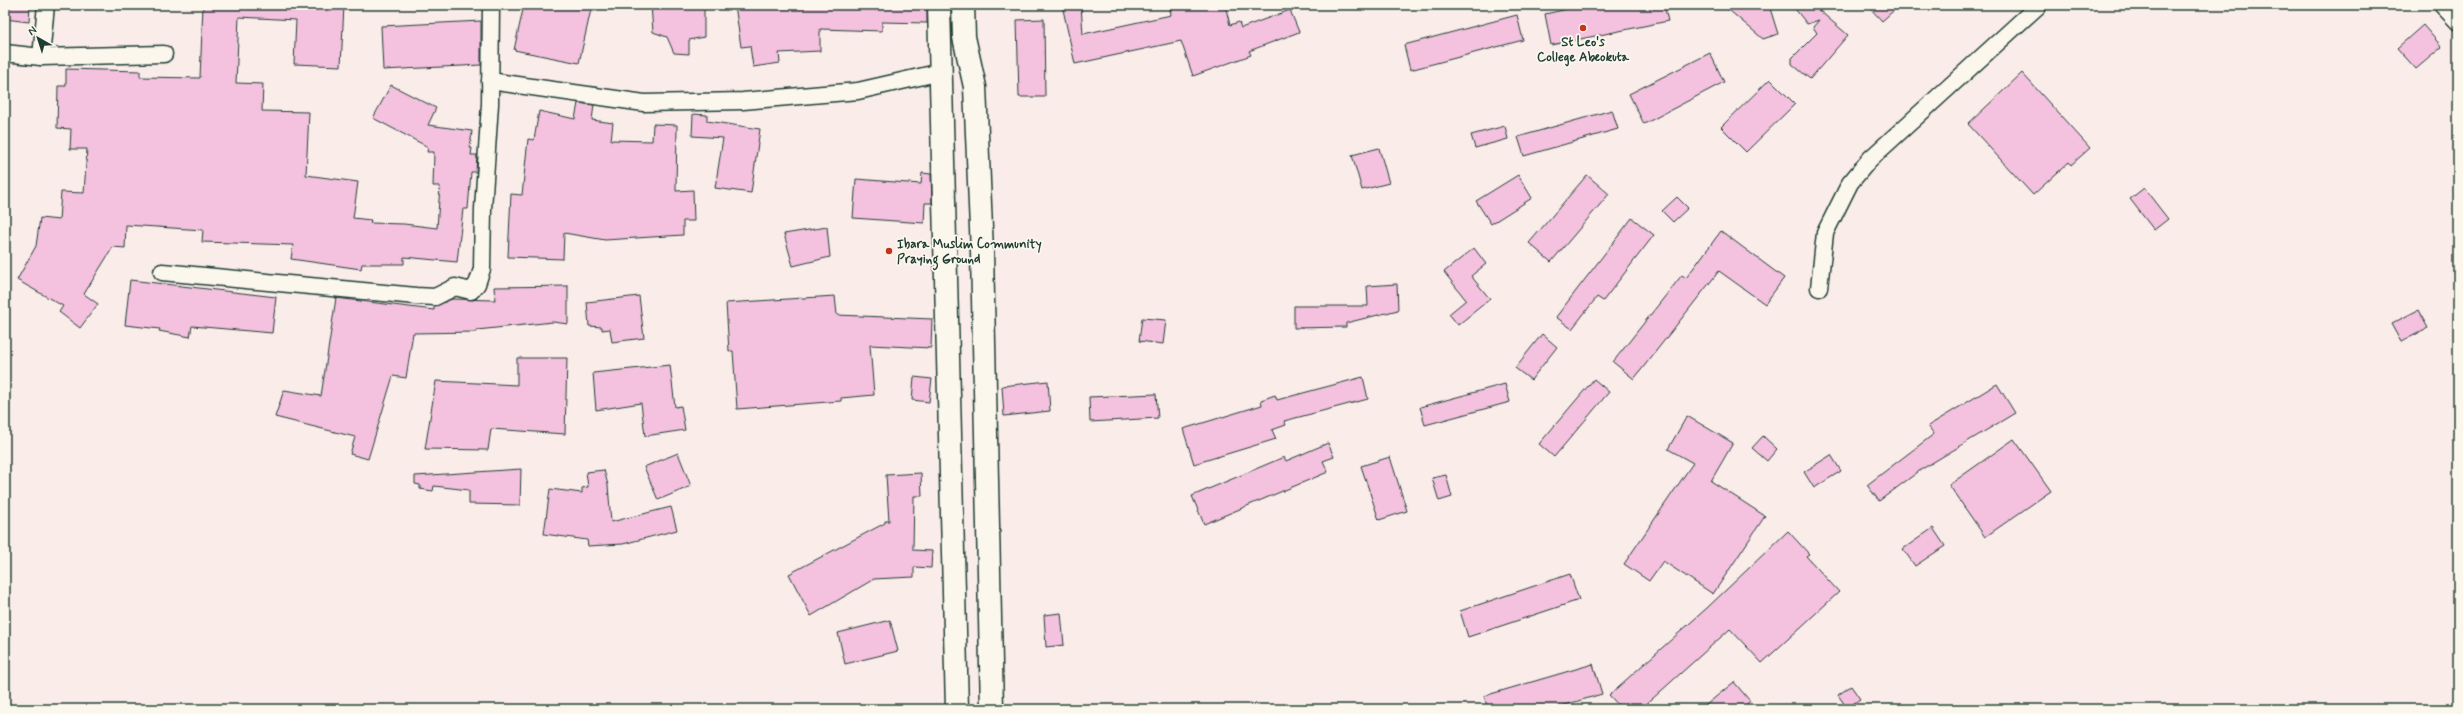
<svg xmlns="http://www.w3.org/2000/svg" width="2463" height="714" viewBox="0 0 2463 714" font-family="Mynerve,sans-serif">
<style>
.building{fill:#f4c1df;stroke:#1f3d34}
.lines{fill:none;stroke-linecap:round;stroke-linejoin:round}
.minor-casing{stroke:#1f3d34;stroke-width:19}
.secondary-casing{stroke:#1f3d34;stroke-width:25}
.minor{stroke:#fbf7ec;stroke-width:16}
.secondary{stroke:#fbf7ec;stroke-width:22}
.poi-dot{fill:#c8321e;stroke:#fbf7ec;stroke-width:1.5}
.labels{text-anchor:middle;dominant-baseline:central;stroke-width:3.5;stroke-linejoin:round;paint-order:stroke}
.poi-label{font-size:13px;font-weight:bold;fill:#1f3d34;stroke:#fbf7ec}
</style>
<rect width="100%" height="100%" fill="#faece9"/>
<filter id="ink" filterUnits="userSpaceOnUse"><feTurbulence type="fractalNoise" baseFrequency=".025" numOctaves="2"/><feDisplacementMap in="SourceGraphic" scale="8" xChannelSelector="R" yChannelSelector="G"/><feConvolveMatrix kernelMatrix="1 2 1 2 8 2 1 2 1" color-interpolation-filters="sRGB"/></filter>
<g filter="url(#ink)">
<g class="building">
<polygon points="5,5 30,5 29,22 5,19"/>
<polygon points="203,5 344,5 341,66 294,64 296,20 239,17 236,83 263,84 262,111 309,112 306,175 358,182 353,218 371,220 370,223 404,224 437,228 440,186 433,186 434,152 427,152 428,147 373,118 391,85 436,108 428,125 472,131 470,148 472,148 471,155 477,155 476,172 471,172 468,209 463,209 457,262 404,257 404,264 362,264 361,269 291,259 293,245 202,242 203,230 126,225 125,248 113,247 84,294 98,304 80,328 59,312 63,306 17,280 36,246 40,218 59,220 61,192 84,193 87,149 70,149 71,129 57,128 58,86 66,86 66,69 140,71 140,77 200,78"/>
<polygon points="524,5 592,5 579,63 514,50"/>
<polygon points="651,5 704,5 704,37 689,40 689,54 674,53 667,37 653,32"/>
<polygon points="735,5 927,5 927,23 882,22 882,31 820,29 820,51 779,53 780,63 753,67 750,46 741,47"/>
<polygon points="1062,5 1081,5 1083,34 1171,15 1170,9 1183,5 1225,5 1230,25 1239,22 1241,28 1290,10 1299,32 1249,51 1251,55 1193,76 1181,41 1075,64"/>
<polygon points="1586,5 1664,5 1668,21 1551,45 1545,14"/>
<polygon points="1723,5 1769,5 1778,34 1763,39"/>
<polygon points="1792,5 1813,5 1848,35 1810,79 1792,64 1792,58 1817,33 1813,27 1819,20 1807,24"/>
<polygon points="1867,5 1900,5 1882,21"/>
<polygon points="1517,15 1523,40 1410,70 1404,45"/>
<polygon points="1044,19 1045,97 1019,97 1017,20"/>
<polygon points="481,21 481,65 383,70 381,26"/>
<polygon points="2423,25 2442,47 2416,69 2397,48"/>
<polygon points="1710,53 1724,82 1644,124 1629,94"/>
<polygon points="2022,73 2090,148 2071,165 2069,162 2033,195 1968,124"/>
<polygon points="1770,79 1795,104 1746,152 1721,127"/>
<polygon points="578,103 594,105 592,120 613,123 611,140 652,141 653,124 677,125 676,191 693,190 694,221 683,221 683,235 605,240 564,233 563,259 508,257 511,194 522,195 528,139 534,140 539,111 575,119"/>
<polygon points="1612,110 1618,129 1524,156 1518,137"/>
<polygon points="693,114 707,115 707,121 760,129 751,193 715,188 723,138 692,136"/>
<polygon points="1505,126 1508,139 1475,148 1471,135"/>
<polygon points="1379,148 1389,183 1362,190 1352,155"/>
<polygon points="922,173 931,174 932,203 925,203 924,223 853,218 856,179 921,184"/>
<polygon points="1518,175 1532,198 1491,224 1476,201"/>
<polygon points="1587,175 1609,194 1551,262 1529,243"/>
<polygon points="2144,188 2168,219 2154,230 2130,199"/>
<polygon points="1677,197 1688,208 1673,222 1662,211"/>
<polygon points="1632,218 1654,235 1603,301 1597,297 1572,329 1556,317"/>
<polygon points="827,227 830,257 793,266 784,234"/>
<polygon points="1721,231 1784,278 1765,304 1719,271 1634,379 1613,362 1682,275 1686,278"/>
<polygon points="1474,248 1486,264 1471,276 1490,299 1458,325 1449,314 1466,300 1444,272"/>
<polygon points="130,280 276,297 272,333 192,326 190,337 159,331 160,329 125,325"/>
<polygon points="1397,284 1398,310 1346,323 1346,327 1294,328 1294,306 1368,306 1367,286"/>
<polygon points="568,286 568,324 553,322 477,330 477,332 413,333 406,378 393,376 368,459 350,454 355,437 275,417 284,390 321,396 336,298 434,310 434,306 452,299 495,300 494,287"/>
<polygon points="639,296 644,338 612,342 610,329 602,330 602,327 589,326 587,302"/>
<polygon points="835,296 837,315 932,319 931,348 870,345 874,395 841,398 841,401 737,409 733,351 729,351 726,303"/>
<polygon points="2418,310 2428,328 2401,342 2391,324"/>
<polygon points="1142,318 1166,320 1163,344 1139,341"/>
<polygon points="1542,334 1557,347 1531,380 1515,368"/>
<polygon points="517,358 567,358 565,434 491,429 488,450 425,449 436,381 517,385"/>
<polygon points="670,365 675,407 681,406 685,430 645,436 641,403 596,410 593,373"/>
<polygon points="914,377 932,379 929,402 912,400"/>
<polygon points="1363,377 1368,399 1284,421 1286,425 1272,430 1276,439 1194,464 1183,429 1262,405 1261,400 1275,395 1277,400"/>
<polygon points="1594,379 1609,392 1554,457 1539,444"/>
<polygon points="1048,381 1050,411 1004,416 1002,386"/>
<polygon points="1505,384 1510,402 1425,425 1420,407"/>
<polygon points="1997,384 2015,413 1922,469 1879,501 1867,485 1934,434 1928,426"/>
<polygon points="1156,394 1158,418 1090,422 1089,397"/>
<polygon points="1687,416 1733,443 1711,481 1765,516 1713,594 1663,561 1649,581 1624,564 1693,463 1668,449"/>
<polygon points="1763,436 1777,449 1767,461 1752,448"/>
<polygon points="2014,439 2051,491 1985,537 1949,485"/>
<polygon points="1328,443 1334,457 1323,461 1328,472 1204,524 1192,496 1284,457 1286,461"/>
<polygon points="678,453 691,486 658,500 644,467"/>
<polygon points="1831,455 1841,471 1814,488 1804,472"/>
<polygon points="1390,457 1407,511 1379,520 1361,466"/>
<polygon points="521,469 520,505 469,504 469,490 434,486 433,491 420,489 420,485 415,484 415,476"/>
<polygon points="604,470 608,485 611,522 671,507 677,530 623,544 588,546 587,540 544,534 550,489 582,493 582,488 588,487 586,472"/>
<polygon points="921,473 922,496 914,496 913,550 932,551 931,568 914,567 914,577 874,579 811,616 789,574 885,523 885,521 889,521 886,475"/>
<polygon points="1446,475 1452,497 1439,501 1432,478"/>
<polygon points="1933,528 1945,546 1915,566 1903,549"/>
<polygon points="1788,531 1809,554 1806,556 1839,592 1762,663 1730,629 1641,709 1622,709 1609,695 1707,608"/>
<polygon points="1570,574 1579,600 1468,637 1460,611"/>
<polygon points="1061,613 1064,645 1046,647 1044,615"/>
<polygon points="890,620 898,651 845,664 838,633"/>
<polygon points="1593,664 1602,694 1551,709 1488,709 1484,696"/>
<polygon points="1734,682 1750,701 1741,709 1701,709"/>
<polygon points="1851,686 1860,699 1847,708 1838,695"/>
</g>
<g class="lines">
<g class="minor-casing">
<g id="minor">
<polyline points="2442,5 2458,22"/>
<polyline points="5,53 41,57 164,54"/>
<polyline points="41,57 46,5"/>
<polyline points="490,81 644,103 743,101 858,91 941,72"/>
<polyline points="162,272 416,296 435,297 455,287 471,291 477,284 482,269 483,209 490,104 491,5"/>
<polyline points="1819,288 1825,233 1850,183 1870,159 2039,5"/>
</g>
</g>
<g class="secondary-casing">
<g id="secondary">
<polyline points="939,5 957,709"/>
<polyline points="963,5 964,37 975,87 982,252 992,709"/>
</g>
</g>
<use href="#minor" class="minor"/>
<use href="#secondary" class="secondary"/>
</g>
</g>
<g class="poi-dot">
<circle cx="1583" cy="28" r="4"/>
<circle cx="889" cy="251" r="4"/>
</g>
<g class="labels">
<g class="poi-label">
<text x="1583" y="42">St Leo's<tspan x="1583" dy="15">College Abeokuta</tspan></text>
<text x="897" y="244" text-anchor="start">Ibara Muslim Community<tspan x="897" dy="15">Praying Ground</tspan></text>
</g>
</g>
<rect width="2463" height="714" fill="none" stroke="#fbf7ec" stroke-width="20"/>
<rect x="10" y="10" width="2443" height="694" fill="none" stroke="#1f3d34" stroke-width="1.5" filter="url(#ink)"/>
<g transform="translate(38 38) rotate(321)" stroke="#fbf7ec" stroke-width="3" paint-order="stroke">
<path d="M0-3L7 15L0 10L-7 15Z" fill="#1f3d34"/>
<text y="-6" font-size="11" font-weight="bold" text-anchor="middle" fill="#1f3d34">N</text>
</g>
</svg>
